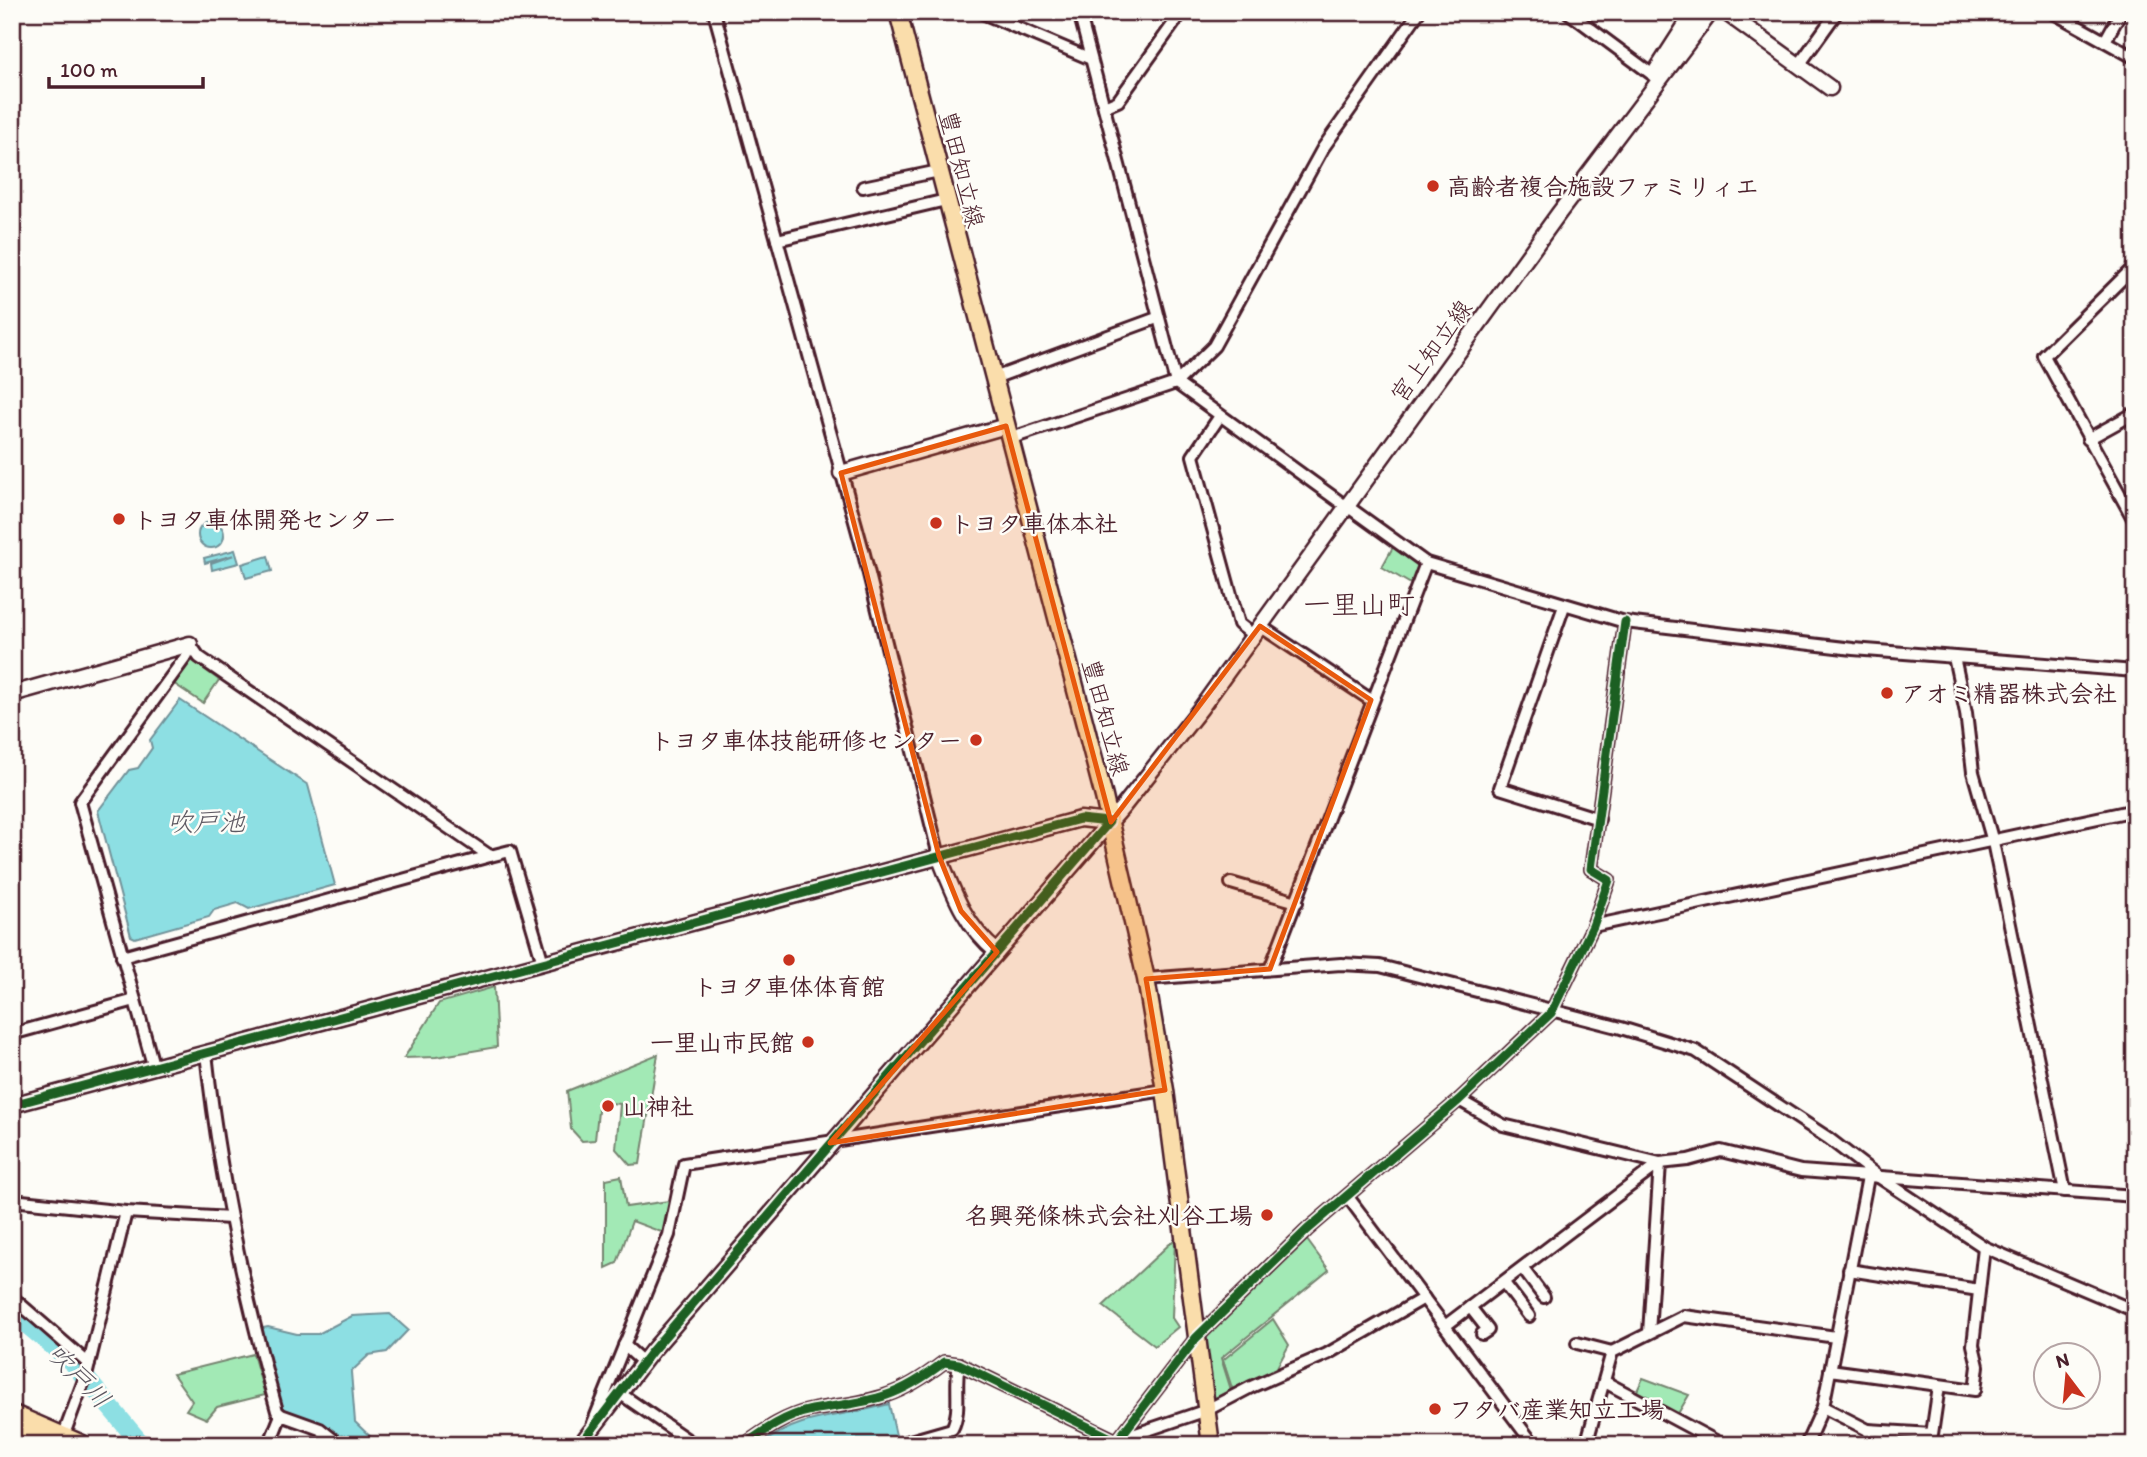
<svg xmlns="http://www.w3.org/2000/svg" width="2147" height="1457" viewBox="0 0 2147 1457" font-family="Itim,'Klee One',sans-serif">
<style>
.green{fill:#a2e9b5;stroke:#768470;stroke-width:2}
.water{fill:#8ddfe3;stroke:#729299;stroke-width:2}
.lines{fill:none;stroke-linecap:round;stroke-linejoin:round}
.river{stroke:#8ddfe3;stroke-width:19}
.street-casing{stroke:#4a1f2b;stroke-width:16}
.secondary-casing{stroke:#4a1f2b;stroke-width:19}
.primary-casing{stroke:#4a1f2b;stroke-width:21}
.highway-casing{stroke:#4a1f2b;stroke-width:24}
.street{stroke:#fdfcf7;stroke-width:10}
.secondary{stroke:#fdfcf7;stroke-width:14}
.primary{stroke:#faddab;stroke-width:16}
.highway{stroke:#faddab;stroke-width:19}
.cycleway-casing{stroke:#fdfcf7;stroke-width:13}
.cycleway{stroke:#1b5e20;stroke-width:9}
.marked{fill:#e8590c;fill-opacity:0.2;stroke:#e8590c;stroke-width:5;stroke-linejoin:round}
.poi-dot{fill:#c8321e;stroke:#fdfcf7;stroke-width:2.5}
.labels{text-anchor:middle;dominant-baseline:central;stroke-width:5;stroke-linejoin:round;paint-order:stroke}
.street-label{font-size:24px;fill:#4a1f2b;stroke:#fdfcf7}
.poi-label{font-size:24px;font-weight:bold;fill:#4a1f2b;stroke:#fdfcf7;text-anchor:start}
.water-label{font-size:26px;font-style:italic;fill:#5e5962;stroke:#fdfcf7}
.quarter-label{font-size:28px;fill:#4a1f2b;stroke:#fdfcf7}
</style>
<rect width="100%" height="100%" fill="#fdfcf7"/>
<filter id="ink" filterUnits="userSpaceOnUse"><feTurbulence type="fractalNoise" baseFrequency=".0143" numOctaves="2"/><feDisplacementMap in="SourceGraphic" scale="14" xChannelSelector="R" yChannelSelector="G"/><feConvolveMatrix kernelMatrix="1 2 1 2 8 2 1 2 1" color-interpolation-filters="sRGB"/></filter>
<g filter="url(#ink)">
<g class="green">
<polygon points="1393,547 1424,567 1416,587 1382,567"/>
<polygon points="190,659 219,680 203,703 173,683"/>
<polygon points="494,987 497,1047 436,1057 404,1058 439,1003"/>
<polygon points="658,1054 640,1164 630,1165 616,1149 620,1104 599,1102 595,1140 582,1141 571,1129 567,1091"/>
<polygon points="621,1176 626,1207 676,1200 664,1233 632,1221 617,1263 606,1268 606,1179"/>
<polygon points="1175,1239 1172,1318 1178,1327 1155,1346 1103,1306"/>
<polygon points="1307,1240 1329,1270 1221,1358 1232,1393 1214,1401 1205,1338"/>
<polygon points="1273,1319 1289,1345 1275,1371 1233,1391 1223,1360"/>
<polygon points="253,1354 265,1395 217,1407 207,1419 186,1410 192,1401 173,1374"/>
<polygon points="1643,1378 1689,1395 1676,1417 1635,1395"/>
</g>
<g class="water">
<circle cx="211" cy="535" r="13"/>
<polygon points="235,550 239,563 212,570 211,563 234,555 205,563 204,558"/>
<polygon points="268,556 272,571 246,578 242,564"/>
<polygon points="180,700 308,785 335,885 249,909 238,903 214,910 209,917 135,938 131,936 98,811 129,770 138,768 152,748 150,740"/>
<polygon points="390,1314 408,1330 387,1352 369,1355 351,1372 355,1422 379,1445 345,1445 321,1423 281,1408 258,1329 268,1327 297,1334 318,1334 352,1316"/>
<path d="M889,1404L897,1440L871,1445H760C802,1413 840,1418 889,1404Z"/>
</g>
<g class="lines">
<polyline class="river" points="12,1312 73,1363 142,1445"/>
<g class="street-casing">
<g id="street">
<polyline points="714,12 864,554 939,856"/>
<polyline points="980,12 1091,59"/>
<polyline points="1079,12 1176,383 1214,346 1323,148 1419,12"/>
<polyline points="1568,12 1653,75"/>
<polyline points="2052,12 2135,58"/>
<polyline points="2105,41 2121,12"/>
<polyline points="1799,65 1837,12"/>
<polyline points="1104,107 1118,101 1182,12"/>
<polyline points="863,187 939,171"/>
<polyline points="777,240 946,200"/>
<polyline points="2135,266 2044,356 2135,522"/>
<polyline points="994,378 1157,318"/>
<polyline points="1220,416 1193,456 1239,624 1248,631"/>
<polyline points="1009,439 1176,383 1340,502"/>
<polyline points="2088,439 2135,413"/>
<polyline points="1347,506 1426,563 1625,622 1853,649 2135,671"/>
<polyline points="1564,606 1500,788 1599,819"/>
<polyline points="1260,626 1371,700"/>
<polyline points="190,644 199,657 490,856 510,851 543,963"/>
<polyline points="1954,657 1966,713 1973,772 1993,842 2065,1191"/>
<polyline points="1231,883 1297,902"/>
<polyline points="1593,926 2135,810"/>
<polyline points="122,957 490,856"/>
<polyline points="1270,969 1426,563"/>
<polyline points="1146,979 1341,964 1380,966 1621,1028 1696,1051 1828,1138 1879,1177 1984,1247 2135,1311"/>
<polyline points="12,1034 135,1000"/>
<path d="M206,1053C219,1174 244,1293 277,1411L281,1415L320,1429L340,1445"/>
<polyline points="153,1065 80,802 187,655 190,644"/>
<polyline points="1459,1100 1503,1125 1660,1163 1688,1160 1721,1151 1801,1171 2135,1196"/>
<polyline points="1348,1197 1534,1445"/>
<polyline points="12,1200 126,1212 231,1218"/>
<polyline points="1523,1269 1544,1297"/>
<polyline points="1849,1270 1979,1290"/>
<polyline points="1504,1283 1529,1316"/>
<polyline points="12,1297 89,1364"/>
<polyline points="1470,1307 1488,1330 1482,1334"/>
<polyline points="1445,1326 1660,1163"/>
<polyline points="1649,1333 1660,1163"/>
<polyline points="1577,1343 1612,1352"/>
<polyline points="624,1345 644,1363"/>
<polyline points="1830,1370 1975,1390 1978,1366 1973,1345 1984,1247"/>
<polyline points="1605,1382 1723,1445"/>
<polyline points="618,1392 695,1445"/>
<polyline points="1823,1407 1868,1430 1874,1445"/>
<polyline points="593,1423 669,1235 684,1164 1165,1090"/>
<polyline points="1868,1430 1932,1434 1939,1386"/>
<polyline points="63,1437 87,1372 126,1212"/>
<polyline points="1118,1440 1207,1410 1251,1387 1327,1354 1424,1298"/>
<polyline points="269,1445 281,1415"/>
<path d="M744,1445C765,1430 786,1415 812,1410C838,1405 862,1404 887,1395C908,1388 927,1375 944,1362L959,1364L1117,1441L1196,1338L1307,1230L1459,1100L1551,1013L1593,926L1609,880L1591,869L1625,622"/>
<path d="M896,1445L952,1429C962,1410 954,1387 959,1364"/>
<polyline points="1586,1445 1612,1352 1684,1316 1836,1337"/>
<polyline points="1806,1445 1823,1407 1868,1177"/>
</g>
</g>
<g class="secondary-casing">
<g id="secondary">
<polyline points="1725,12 1830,88"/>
<polyline points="1654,74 1694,12"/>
<polyline points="841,473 1006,426"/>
<polyline points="12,694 190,644"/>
<path d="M939,856C954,894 965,926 997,952"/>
<polyline points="12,1105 1080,819 1109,822"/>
<polyline points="580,1445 652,1351 1122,808 1201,708 1559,213 1711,12"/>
</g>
</g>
<g class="primary-casing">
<polyline id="primary" points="898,12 1104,797 1146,979 1165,1090 1211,1445"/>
</g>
<g class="highway-casing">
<g id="highway">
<polyline points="12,1415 81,1445"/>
<polyline points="12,1430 46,1445"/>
</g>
</g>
<use href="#street" class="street"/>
<use href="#secondary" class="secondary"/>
<use href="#primary" class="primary"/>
<use href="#highway" class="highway"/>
<g class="cycleway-casing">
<g id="cycleway">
<polyline points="12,1105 1080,819 1109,822 652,1351 580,1445"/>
<path d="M744,1445C765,1430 786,1415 812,1410C838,1405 862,1404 887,1395C908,1388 927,1375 944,1362L959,1364L1117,1441L1196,1338L1307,1230L1459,1100L1551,1013L1593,926L1609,880L1591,869L1625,622"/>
</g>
</g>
<use href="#cycleway" class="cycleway"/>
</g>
</g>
<path class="marked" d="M1006,426L1111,822L1260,626L1371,700L1270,969L1146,979L1165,1090L830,1143L997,952L961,911L939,856L841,473Z"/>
<g class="poi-dot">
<circle cx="1433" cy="186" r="7"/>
<circle cx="119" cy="519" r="7"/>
<circle cx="936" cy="523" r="7"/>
<circle cx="1887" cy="693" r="7"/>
<circle cx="976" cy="740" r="7"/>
<circle cx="789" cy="960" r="7"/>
<circle cx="808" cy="1042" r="7"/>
<circle cx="608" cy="1106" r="7"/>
<circle cx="1267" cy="1215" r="7"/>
<circle cx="1435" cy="1409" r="7"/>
</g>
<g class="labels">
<g class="street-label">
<text transform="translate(962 169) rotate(76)">豊田知立線</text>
<text transform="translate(1431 351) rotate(-54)">宮上知立線</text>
<text transform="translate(1106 717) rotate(75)">豊田知立線</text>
</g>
<g class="poi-label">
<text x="1447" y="186">高齢者複合施設ファミリィエ</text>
<text x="133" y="519">トヨタ車体開発センター</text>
<text x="950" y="523">トヨタ車体本社</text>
<text x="1901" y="693">アオミ精器株式会社</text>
<text x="962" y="740" text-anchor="end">トヨタ車体技能研修センター</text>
<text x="789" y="986" text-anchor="middle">トヨタ車体体育館</text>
<text x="794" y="1042" text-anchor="end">一里山市民館</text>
<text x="622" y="1106">山神社</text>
<text x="1253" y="1215" text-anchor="end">名興発條株式会社刈谷工場</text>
<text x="1449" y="1409">フタバ産業知立工場</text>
</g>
<g class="water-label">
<text x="206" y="822">吹戸池</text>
<text transform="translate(79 1376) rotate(46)">吹戸川</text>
</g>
<g class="quarter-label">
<text x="1359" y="604">一里山町</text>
</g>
</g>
<rect width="2147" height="1457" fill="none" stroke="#fdfcf7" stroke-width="42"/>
<rect x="21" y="21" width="2105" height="1415" fill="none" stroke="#4a1f2b" stroke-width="2.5" filter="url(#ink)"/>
<g transform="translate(2067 1376) rotate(344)"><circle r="33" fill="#fdfcf7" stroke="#b5a4a5" stroke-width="2"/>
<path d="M0-5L12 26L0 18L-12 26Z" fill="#c8321e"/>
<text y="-10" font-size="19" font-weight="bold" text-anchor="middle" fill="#4a1f2b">N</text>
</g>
<path d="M49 77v10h154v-10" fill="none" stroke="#4a1f2b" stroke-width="3.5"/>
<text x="60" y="77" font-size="21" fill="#4a1f2b" stroke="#fdfcf7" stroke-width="5" paint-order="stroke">100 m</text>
</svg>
